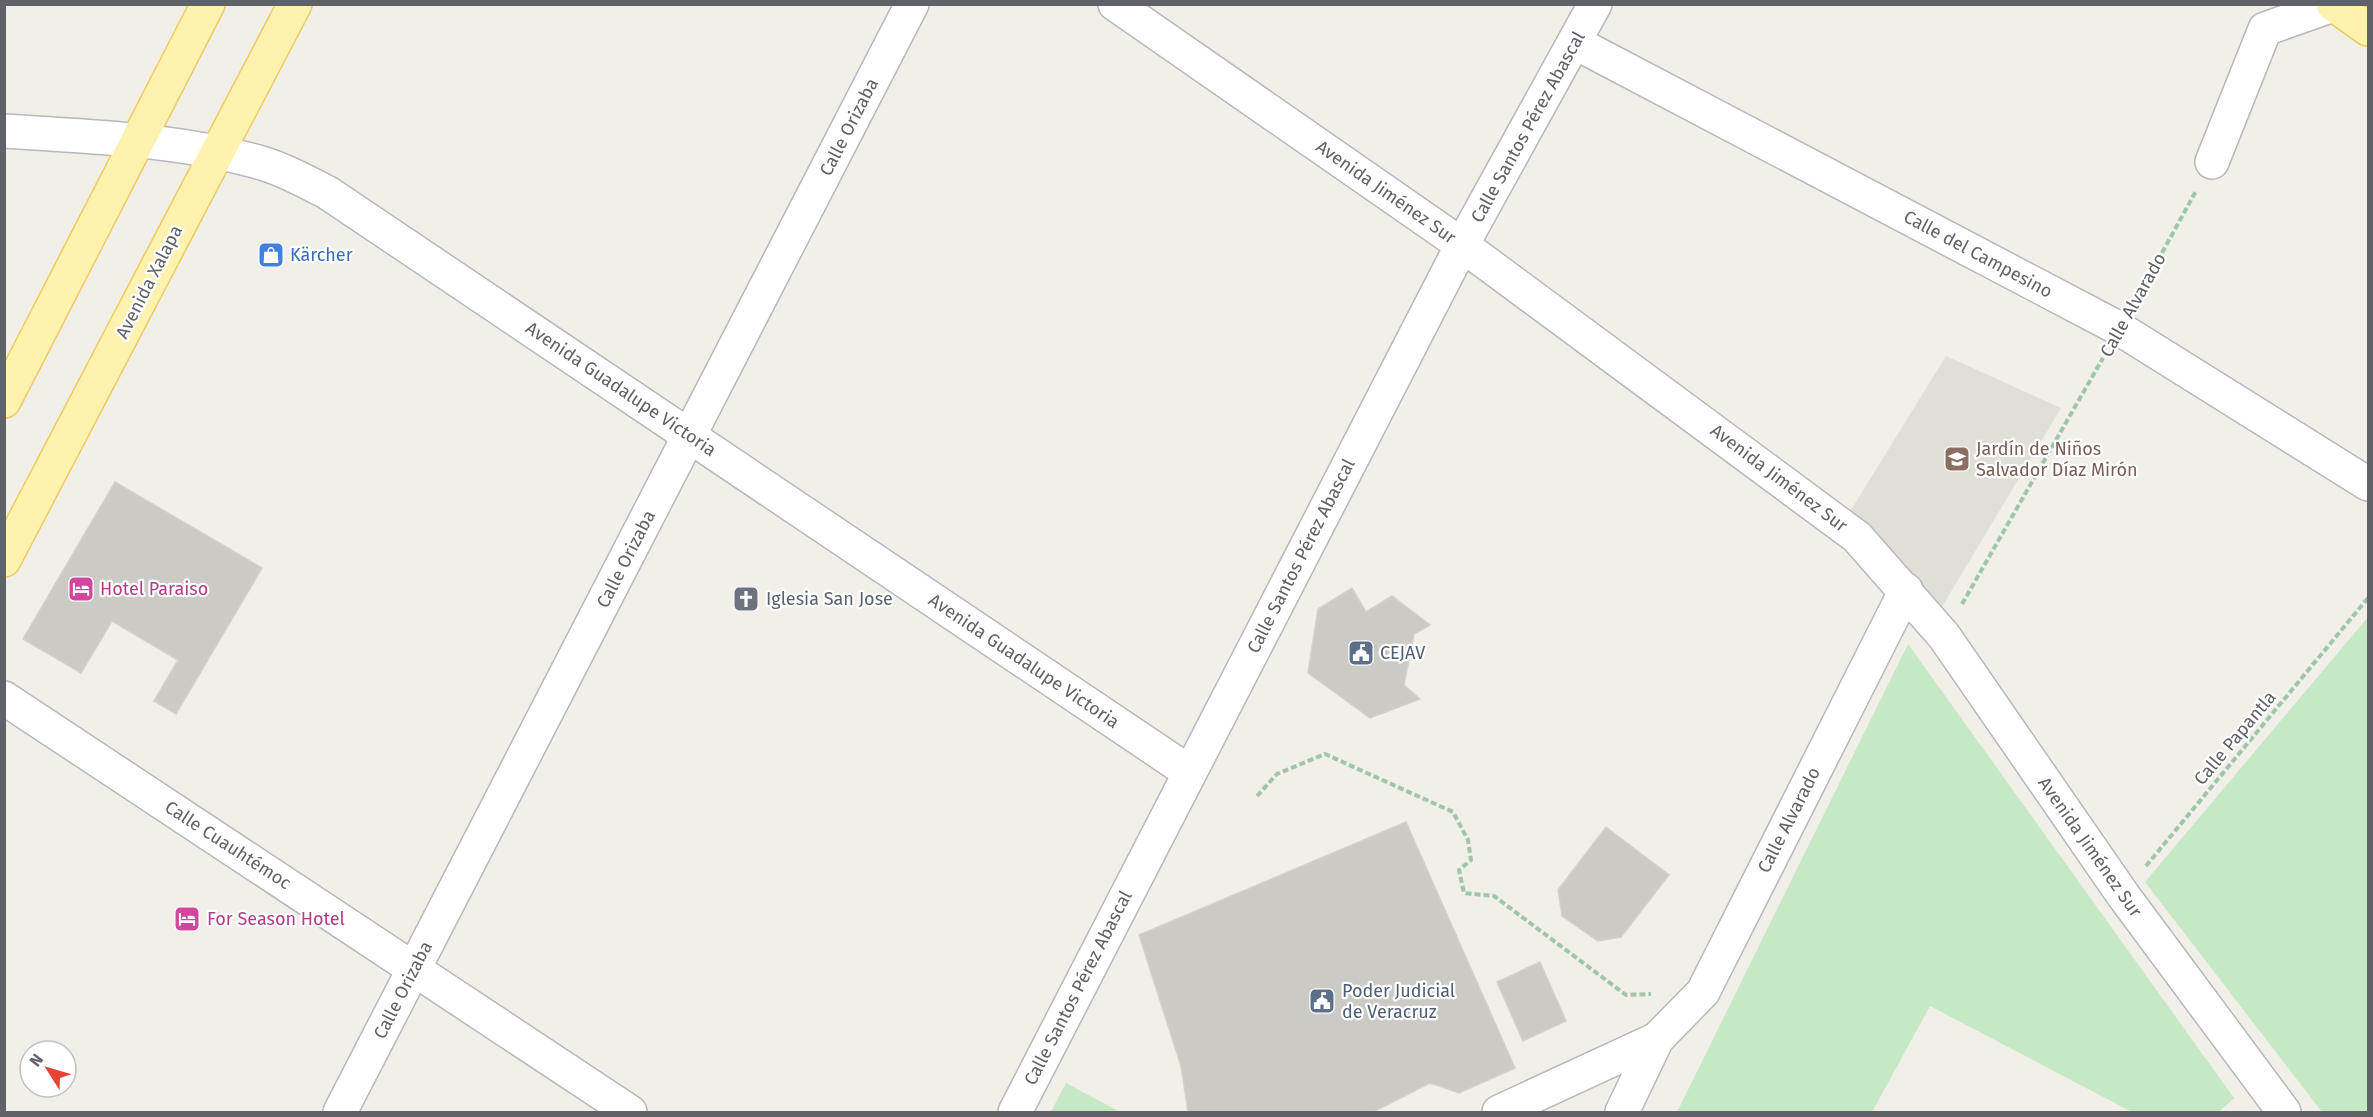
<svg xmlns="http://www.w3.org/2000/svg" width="2373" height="1117" viewBox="0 0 2373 1117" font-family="'Fira Sans',sans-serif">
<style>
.education{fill:#e1ded6}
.green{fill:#c5e8c5}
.building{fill:#cccac5;stroke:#d6d1c6;stroke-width:1.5}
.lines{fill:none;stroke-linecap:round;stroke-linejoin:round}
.minor-casing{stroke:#b5b8bc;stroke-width:36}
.major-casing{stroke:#f2c960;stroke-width:36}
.path{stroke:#9cc7a9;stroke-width:4;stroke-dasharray:6 3;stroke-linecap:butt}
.minor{stroke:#fff;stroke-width:33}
.major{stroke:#fff2af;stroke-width:33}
.labels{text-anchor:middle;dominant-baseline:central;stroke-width:4.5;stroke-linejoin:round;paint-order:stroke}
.street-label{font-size:18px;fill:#5f6368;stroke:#fff}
.shop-label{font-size:18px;fill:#366cbe;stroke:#fff;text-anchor:start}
.education-label{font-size:18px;fill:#785e54;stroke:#fff;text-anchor:start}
.hotel-label{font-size:18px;fill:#b23c85;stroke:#fff;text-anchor:start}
.worship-label{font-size:18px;fill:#5b616d;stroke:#fff;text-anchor:start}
.service-label{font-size:18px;fill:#4e5e75;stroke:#fff;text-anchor:start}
</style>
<rect width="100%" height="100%" fill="#f1efe8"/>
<polygon class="education" points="1946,356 2061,408 1940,610 1851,510"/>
<g class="green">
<polygon points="2368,617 2368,1112 2322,1112 2145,882"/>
<polygon points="1908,644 2234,1098 2219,1112 2132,1112 1930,1006 1872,1112 1677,1112"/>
<polygon points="1066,1083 1120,1112 1051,1112"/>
</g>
<g class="building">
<polygon points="115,482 262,568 176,714 154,701 178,660 112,621 81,673 23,639"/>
<polygon points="1352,588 1366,612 1392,596 1430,625 1414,634 1404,685 1420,699 1370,718 1308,673 1318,609"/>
<polygon points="1406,822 1515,1068 1459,1093 1430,1083 1373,1112 1188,1112 1181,1066 1139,935"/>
<polygon points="1606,827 1669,875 1621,937 1598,941 1562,916 1558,890"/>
<polygon points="1540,962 1566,1021 1523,1041 1497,982"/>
</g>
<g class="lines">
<g class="minor-casing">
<g id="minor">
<polyline points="1115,4 1462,245 1857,537 1944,636 2123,895 2284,1112"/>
<polyline points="1576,43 2120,329 2368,484"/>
<path d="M4,131C91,137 181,139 265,164C287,171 307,182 328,193L1189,772"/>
<polyline points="2212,162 2265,29 2336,4"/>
<polyline points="4,698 630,1112"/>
<polyline points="340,1112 912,4"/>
<polyline points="1015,1112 1462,245 1595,4"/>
<polyline points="1499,1112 1657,1039"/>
<polyline points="1622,1112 1657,1039 1703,992 1906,590"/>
</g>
</g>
<g class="major-casing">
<g id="major">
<polyline points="2333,4 2368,29"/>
<polyline points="4,401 208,4"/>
<polyline points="4,560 295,4"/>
</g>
</g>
<g class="path">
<polyline points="2136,300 2196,191"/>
<polyline points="1962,604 2103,358"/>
<polyline points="1257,796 1277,774 1325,754 1453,812 1468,840 1471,860 1459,870 1464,893 1494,896 1626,995 1651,994"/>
<polyline points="2146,866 2368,598"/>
</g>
<use href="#minor" class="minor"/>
<use href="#major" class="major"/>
</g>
<defs>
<g id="shop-square" transform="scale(1.35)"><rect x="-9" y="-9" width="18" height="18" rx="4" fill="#3f7fe0" stroke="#fff"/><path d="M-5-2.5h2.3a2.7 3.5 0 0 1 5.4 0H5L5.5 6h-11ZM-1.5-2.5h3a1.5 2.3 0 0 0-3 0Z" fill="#fff"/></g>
<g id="school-square" transform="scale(1.35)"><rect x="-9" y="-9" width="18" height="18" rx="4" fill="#8d6e63" stroke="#fff"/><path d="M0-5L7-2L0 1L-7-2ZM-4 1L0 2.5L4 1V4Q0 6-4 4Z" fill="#fff"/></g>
<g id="hotel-square" transform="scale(1.35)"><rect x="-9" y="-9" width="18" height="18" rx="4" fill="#d1479c" stroke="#fff"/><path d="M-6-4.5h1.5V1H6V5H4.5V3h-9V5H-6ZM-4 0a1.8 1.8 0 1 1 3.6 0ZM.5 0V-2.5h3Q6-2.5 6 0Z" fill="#fff"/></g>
<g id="church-square" transform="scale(1.35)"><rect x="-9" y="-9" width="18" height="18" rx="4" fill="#6b7280" stroke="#fff"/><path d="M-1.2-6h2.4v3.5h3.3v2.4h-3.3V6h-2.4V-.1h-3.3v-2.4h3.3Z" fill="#fff"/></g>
<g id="civic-square" transform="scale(1.35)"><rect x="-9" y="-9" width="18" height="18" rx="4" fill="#5c6f8a" stroke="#fff"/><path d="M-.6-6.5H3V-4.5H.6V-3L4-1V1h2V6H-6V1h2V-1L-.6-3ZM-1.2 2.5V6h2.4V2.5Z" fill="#fff"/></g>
</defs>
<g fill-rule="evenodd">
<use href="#shop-square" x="271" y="255"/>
<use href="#school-square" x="1957" y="459"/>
<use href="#hotel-square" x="81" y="589"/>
<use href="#church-square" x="746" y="599"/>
<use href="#civic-square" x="1361" y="653"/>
<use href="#hotel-square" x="187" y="919"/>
<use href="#civic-square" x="1322" y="1001"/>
</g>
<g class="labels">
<g class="street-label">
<text transform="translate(849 127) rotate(-63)">Calle Orizaba</text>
<text transform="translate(1528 127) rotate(-61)">Calle Santos Pérez Abascal</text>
<text transform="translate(1386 192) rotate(35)">Avenida Jiménez Sur</text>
<text transform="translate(1978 254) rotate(28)">Calle del Campesino</text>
<text transform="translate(149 282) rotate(-63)">Avenida Xalapa</text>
<text transform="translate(2133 305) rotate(-61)">Calle Alvarado</text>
<text transform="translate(621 389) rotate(34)">Avenida Guadalupe Victoria</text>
<text transform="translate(1779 478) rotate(37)">Avenida Jiménez Sur</text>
<text transform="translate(1301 556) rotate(-63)">Calle Santos Pérez Abascal</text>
<text transform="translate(626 559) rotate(-63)">Calle Orizaba</text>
<text transform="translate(1024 661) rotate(34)">Avenida Guadalupe Victoria</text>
<text transform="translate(2235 738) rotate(-50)">Calle Papantla</text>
<text transform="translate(1789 820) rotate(-63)">Calle Alvarado</text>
<text transform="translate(228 845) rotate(33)">Calle Cuauhtémoc</text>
<text transform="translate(2090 847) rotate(55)">Avenida Jiménez Sur</text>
<text transform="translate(1078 988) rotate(-63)">Calle Santos Pérez Abascal</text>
<text transform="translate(403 990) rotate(-63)">Calle Orizaba</text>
</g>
<g class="shop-label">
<text x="290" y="255">Kärcher</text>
</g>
<g class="education-label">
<text x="1976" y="449">Jardín de Niños<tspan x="1976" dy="21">Salvador Díaz Mirón</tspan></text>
</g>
<g class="hotel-label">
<text x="100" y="589">Hotel Paraiso</text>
<text x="207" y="919">For Season Hotel</text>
</g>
<g class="worship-label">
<text x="766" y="599">Iglesia San Jose</text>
</g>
<g class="service-label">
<text x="1380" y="653">CEJAV</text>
<text x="1342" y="991">Poder Judicial<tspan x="1342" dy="21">de Veracruz</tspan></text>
</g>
</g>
<rect width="2373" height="1117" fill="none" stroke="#5f6368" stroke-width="12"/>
<g transform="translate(48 1069) rotate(307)"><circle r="28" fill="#ffffff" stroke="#bfc1c3" stroke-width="1.5"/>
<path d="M0-4.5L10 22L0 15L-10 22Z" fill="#ea4335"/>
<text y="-9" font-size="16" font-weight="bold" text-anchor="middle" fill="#5f6368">N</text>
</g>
</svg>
